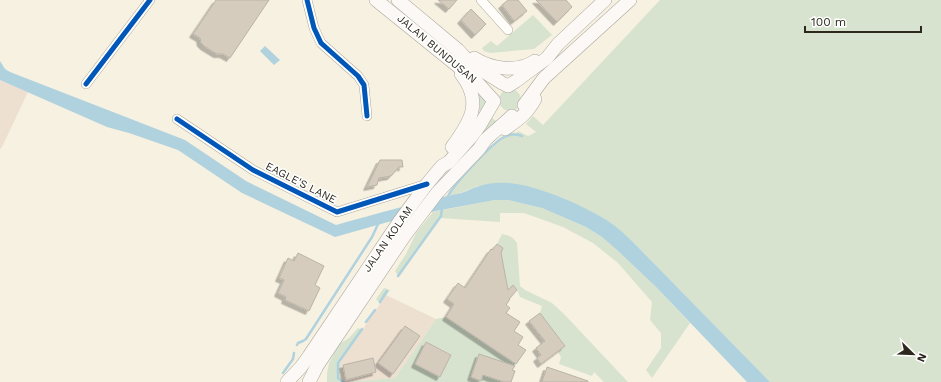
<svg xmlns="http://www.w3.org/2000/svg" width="941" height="382" viewBox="0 0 941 382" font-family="'Work Sans',sans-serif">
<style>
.commercial{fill:#eee0d1}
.green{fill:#d7e3ce;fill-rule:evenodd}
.water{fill:#b0d2de}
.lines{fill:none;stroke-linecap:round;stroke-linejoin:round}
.stream{stroke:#b0d2de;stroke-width:2.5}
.building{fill:#d5ccbe;stroke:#bab3a8;filter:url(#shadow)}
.street-casing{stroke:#aba79b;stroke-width:10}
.secondary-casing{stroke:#aba79b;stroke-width:14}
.street{stroke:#fefdfa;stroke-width:9}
.secondary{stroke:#fbf8f6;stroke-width:13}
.cycleway-casing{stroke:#fff;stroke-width:8}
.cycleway{stroke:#0057b8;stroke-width:5}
.labels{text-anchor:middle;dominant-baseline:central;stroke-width:3;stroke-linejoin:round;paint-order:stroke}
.street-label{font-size:11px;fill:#2c281e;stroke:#fff}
</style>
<defs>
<filter id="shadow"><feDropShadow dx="-3.5" dy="3.5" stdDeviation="0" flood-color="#0004"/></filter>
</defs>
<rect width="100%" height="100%" fill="#f7f1e1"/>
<g class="commercial">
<polygon points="0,80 28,92 1,149 0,148"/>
<polygon points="386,295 436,319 395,378 346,382 341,379 340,363"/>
</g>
<g class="green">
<path d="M660,0H941V382H770L633,242L597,215L551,194L529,187L477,186L458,194L448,196L449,191C460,179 501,128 517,133L518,131L528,136L536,132L526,124L533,116L543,125Z"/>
<polygon points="533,15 552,35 534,49 490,53 484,51 482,48 491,41 497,46"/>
<circle cx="510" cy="100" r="11"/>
<polygon points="477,90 488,103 479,119 480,104"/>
<polygon points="492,118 500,124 427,199 420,201 436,180 482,133"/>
<polygon points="495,200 508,200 542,208 586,227 602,237 617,250 656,287 690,323 652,378 646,370 661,348 661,333 650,320 652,302 618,263 593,243 563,227 524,213 500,213 500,222 440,218 399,277 395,271 406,254 416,233 433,212"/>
<path d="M502,234C509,235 513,237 517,243L520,286L525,290L552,303L564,314L628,382H604L594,372L592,376L559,364L561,357L557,351L565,346L540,313L542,306L520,297L517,290L513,286L508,290L501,256L499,255L503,248L497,244Z"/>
<polygon points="384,288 390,290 380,304 376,299"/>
<path d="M446,317L501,354L516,357L514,366L494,378L504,382H346L395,378L436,319ZM426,342L451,354L440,377L415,364ZM479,354L481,381L471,377Z"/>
<polygon points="358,328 363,330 340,363 341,379 346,382 327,382 327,373 329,363 339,344 349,338"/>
</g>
<g class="water">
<polygon points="265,46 280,60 274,65 260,51"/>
<path d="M0,61L5,69L10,72L185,140L246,181L336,225C376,214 416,202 457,194C464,193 470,189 476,187C486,183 499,182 509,183C538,185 593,209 615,226C622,231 627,237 633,242L770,382H747L656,287L617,250L602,237L586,227L542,208L508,200H495L436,211L388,222L335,237L242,193L178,150L129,133L107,127L0,80Z"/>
</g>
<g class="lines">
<g class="stream">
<path d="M447,198C453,185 491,144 504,137C510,134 516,134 522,136"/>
<polyline points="398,276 441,216 442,208"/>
<polyline points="380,302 387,291"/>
<polyline points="366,322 375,310"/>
<polyline points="297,345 298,343 303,341 306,339 372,237 379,222"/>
<polyline points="283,373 293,359 294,353"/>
<polyline points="343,382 338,378 338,363 362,329"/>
</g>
</g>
<g class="building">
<polygon points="216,0 269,0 230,58 223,54 217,54 204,46 201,43 200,38 193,34"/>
<polygon points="438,0 457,0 449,9"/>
<polygon points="508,0 518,0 527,11 514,21 502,5"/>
<polygon points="536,0 566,0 572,7 557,22"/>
<polygon points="471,9 486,24 475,35 461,20"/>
<polygon points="380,160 402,160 403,167 399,167 391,176 379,178 377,185 367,187"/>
<polygon points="497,244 503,248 501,253 508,290 513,285 517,290 509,299 510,299 506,305 510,308 506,313 520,322 514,331 523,337 518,345 526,350 516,364 446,317 454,304 447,299 458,283 465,288 491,249 492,250"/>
<polygon points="298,253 324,266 315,285 320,288 309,311 285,300 286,297 278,293 284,280 279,278 288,258 294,261"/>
<polygon points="540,313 565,346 541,364 537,358 541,355 536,348 545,341 529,321"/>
<polygon points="405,326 420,336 393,374 378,363"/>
<polygon points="426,342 451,355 440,377 415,364"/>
<polygon points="479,354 515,366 512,370 515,371 511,382 504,382 483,375 481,381 471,377"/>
<polygon points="373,358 376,372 346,380 343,365"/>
<polygon points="547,367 588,381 588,382 542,382"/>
</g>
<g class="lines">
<g class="street-casing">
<g id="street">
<polyline points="307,0 314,28 321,43 358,76 364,85 367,116"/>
<polyline points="481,0 508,30"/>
<polyline points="86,84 150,0"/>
<polyline points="177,119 253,170 337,212 427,184"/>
</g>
</g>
<g class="secondary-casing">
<g id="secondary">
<polyline points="398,0 458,50 470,63 502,83 508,86 516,81 547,58 558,44 605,0"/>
<path d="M474,58C491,69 517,73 535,61"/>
<polyline points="524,105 544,78 630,0"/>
<path d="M505,129C519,119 526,115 535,99"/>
<path d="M452,147C471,121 483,102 461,74"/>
<polyline points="287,382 301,367 309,356 399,222 427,184 442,166 449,162 472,136 480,125 494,101 475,80 376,0"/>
<polyline points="309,382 317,366 323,357 405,235 437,193 479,149 486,139 512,116"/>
</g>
</g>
<use href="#street" class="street"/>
<use href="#secondary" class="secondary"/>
<g class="cycleway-casing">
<g id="cycleway">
<polyline points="307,0 314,28 321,43 358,76 364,85 367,116"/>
<polyline points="86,84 150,0"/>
<polyline points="177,119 253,170 337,212 427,184"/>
</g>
</g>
<use href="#cycleway" class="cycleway"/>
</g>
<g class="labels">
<g class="street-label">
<text transform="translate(437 49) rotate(40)">JALAN BUNDUSAN</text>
<text transform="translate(301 183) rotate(27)">EAGLE'S LANE</text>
<text transform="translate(388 239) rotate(-55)">JALAN KOLAM</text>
</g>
</g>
<g transform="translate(913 354) rotate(113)" stroke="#ffffff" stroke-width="3" paint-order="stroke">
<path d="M0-3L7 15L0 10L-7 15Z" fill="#2c281e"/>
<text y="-6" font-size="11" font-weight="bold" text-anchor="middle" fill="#2c281e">N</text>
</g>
<path d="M805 26v6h116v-6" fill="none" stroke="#2c281e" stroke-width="2"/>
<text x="811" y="26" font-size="12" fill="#2c281e" stroke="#ffffff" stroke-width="3" paint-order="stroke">100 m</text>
</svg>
